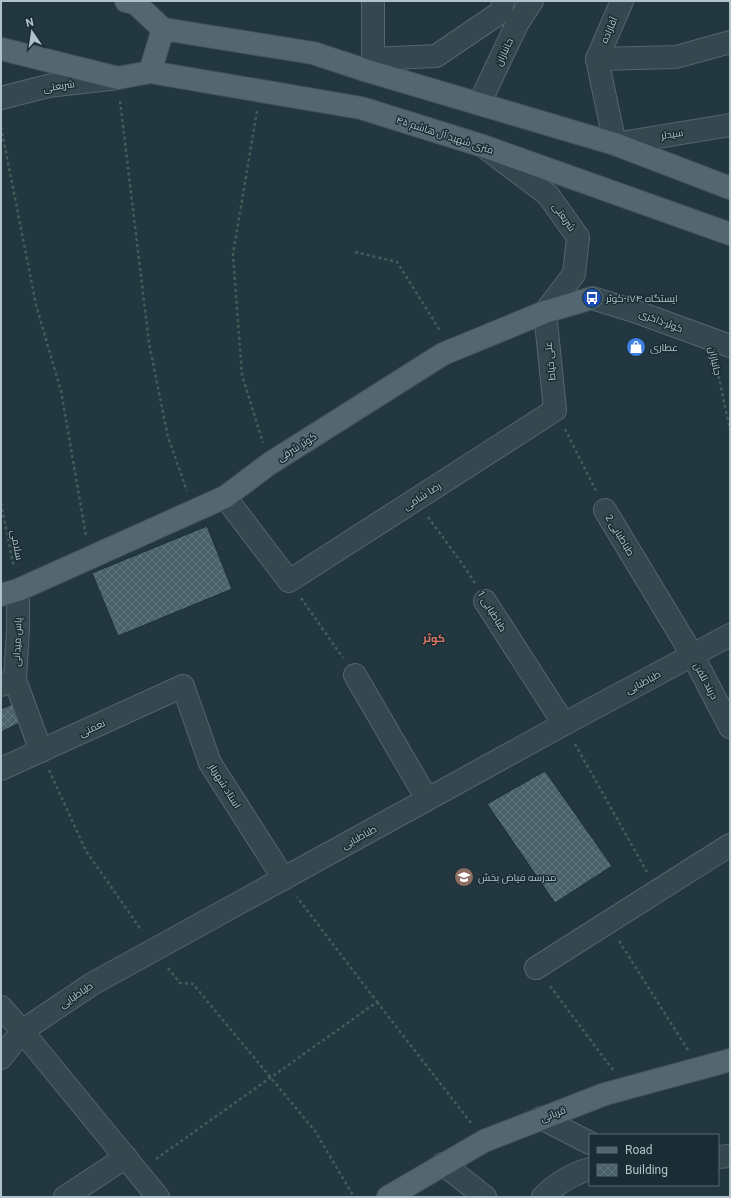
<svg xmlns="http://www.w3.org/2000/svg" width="731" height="1198" viewBox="0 0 731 1198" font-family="Roboto,Cairo,sans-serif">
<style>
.building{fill:url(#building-cross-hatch);stroke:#1d2f36}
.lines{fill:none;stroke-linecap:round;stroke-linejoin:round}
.minor-casing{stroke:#54656d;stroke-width:24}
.major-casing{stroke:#42545b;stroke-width:24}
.path{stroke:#425d58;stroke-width:2.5;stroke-dasharray:3 3;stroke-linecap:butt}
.minor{stroke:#36484f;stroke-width:22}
.major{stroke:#546770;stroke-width:22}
.labels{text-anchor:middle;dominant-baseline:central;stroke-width:3;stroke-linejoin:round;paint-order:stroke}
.street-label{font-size:10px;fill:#b2c2ca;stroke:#1b2d34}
.poi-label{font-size:10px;fill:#b2c2ca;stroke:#1b2d34;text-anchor:start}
.neighbourhood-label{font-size:11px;font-weight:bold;fill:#e07662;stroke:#1b2d34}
</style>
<defs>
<pattern id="building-cross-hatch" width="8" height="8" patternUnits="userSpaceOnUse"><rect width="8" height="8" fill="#4a616b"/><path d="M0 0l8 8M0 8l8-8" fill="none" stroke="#62767f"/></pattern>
</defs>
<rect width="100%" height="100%" fill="#223740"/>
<g class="building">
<polygon points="207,526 232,589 118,636 92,573"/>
<polygon points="15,703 23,721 1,732 1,709"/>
<polygon points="545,771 612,866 555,903 487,804"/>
</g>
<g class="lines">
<g class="minor-casing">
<g id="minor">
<polyline points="373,59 436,56 501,12 503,1"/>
<polyline points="597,59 615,144 730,125"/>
<polyline points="597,59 676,57 730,42"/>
<polyline points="597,59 622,1"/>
<polyline points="368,71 373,59 373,1"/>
<polyline points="1,98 48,86 118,78"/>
<polyline points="479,104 517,24 532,1"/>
<polyline points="592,298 637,312 730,346"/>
<polyline points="225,497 289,581 555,410 545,312 574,274 578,237 548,195 487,149"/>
<polyline points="605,510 693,656 730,727"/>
<polyline points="485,601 564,724"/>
<polyline points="355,675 427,799"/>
<polyline points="15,680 41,751"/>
<polyline points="1,685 15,680 18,630 18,590"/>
<polyline points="1,769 183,686 210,763 284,879"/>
<polyline points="536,968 730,845"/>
<polyline points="1,1007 22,1031 158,1197"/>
<polyline points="1,1058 22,1031 92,984 564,724 730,635"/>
<polyline points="541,1118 590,1143"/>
<polyline points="718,1157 730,1156"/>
<polyline points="443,1164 485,1197"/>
<polyline points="65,1197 126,1157"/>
<path d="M543,1197C557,1183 571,1174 590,1169"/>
</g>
</g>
<g class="major-casing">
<g id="major">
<polyline points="163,29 313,53 368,71 615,144 730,188"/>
<polyline points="1,49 118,78 150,72 163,29 135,3 126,1"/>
<polyline points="150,72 361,108 483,146 730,234"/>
<polyline points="1,595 18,590 225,497 269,464 443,354 545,312 592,298"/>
<polyline points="388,1197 484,1141 605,1094 730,1060"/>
</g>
</g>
<g class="path">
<polyline points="120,101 149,343 168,437 187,491"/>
<polyline points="257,111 233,254 242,375 263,443"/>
<polyline points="1,127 36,305 61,391 86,536"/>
<polyline points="355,252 397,262 441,332"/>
<polyline points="716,364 730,430"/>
<polyline points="565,429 596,491"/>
<polyline points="1,503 14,568"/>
<polyline points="428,517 461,562 475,583"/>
<polyline points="301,598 343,658"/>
<polyline points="575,744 647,872"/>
<polyline points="49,770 86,851 142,931"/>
<polyline points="619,941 688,1050"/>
<polyline points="168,968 180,983 193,984 315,1131 354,1197"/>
<polyline points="550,986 613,1070"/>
<polyline points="377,1002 471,1123"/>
<polyline points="156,1159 377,1002 297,897"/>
</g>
<use href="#minor" class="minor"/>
<use href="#major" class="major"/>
</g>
<defs>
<g id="bus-disc" transform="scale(1)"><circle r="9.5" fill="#1a4fb4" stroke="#1b2d34"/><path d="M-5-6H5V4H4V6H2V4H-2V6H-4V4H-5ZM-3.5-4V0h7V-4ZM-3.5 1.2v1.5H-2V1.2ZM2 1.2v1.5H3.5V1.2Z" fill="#fff"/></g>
<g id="shop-disc" transform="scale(1)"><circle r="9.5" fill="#3f7fe0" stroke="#1b2d34"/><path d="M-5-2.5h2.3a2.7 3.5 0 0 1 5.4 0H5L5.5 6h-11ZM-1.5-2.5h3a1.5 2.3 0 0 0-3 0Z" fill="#fff"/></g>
<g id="school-disc" transform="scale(1)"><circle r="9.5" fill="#8d6e63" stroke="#1b2d34"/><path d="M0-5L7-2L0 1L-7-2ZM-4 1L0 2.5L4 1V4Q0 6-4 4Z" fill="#fff"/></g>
</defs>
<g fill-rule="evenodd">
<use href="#bus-disc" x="592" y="298"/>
<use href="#shop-disc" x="636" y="347"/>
<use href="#school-disc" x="464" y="877"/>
</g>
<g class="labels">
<g class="street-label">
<text transform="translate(609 30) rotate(-66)">آقازاده</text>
<text transform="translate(504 52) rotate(-65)">جانبازان</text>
<text transform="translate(59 86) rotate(-9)">شریعتی</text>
<text transform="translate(672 134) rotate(-9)">سیدلر</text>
<text transform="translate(445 135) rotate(18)">۴۵ متری شهید آل هاشم</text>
<text transform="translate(564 217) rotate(55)">شریعتی</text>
<text transform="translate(661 321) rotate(21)">کوثر-ذاکری</text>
<text transform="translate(550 361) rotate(-96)">علی خیاط</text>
<text transform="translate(715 361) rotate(78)">جانبازان</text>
<text transform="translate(297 447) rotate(-32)">کوثر شرقی</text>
<text transform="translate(422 496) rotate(-33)">رضا شامی</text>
<text transform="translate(620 535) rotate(59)">طباطبایی 2</text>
<text transform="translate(17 545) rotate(79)">سلامی</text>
<text transform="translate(492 611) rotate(58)">طباطبایی 1</text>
<text transform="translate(17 642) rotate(-88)">پاس میدانی</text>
<text transform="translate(706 681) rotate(62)">دربند تلفن</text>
<text transform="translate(643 682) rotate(-28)">طباطبایی</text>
<text transform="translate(92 728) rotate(-25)">نعمتی</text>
<text transform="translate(225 786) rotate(58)">استاد شهریار</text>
<text transform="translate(359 837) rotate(-29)">طباطبایی</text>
<text transform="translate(76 995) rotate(-34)">طباطبایی</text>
<text transform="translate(553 1114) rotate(-21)">قربانی</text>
</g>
<g class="poi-label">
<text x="606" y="298">ایستگاه ۱۷۴-کوثر</text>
<text x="650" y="347">عطاری</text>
<text x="478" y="877">مدرسه فیاض بخش</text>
</g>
<g class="neighbourhood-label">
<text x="434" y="638">کوثر</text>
</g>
</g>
<rect width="731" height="1198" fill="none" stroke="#b2c2ca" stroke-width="4"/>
<rect x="589" y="1134" width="130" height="52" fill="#1b2d34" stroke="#576970"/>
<rect x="597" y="1147" width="20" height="6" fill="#546770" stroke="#576970"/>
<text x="625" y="1154" font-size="12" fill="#b2c2ca">Road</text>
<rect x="597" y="1164" width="20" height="12" fill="url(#building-cross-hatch)" stroke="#576970"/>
<text x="625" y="1174" font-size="12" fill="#b2c2ca">Building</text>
<g transform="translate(32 32) rotate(347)" stroke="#1b2d34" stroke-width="3" paint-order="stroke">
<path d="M0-3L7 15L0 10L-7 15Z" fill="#b2c2ca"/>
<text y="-6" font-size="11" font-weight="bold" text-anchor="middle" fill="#b2c2ca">N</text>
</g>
</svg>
